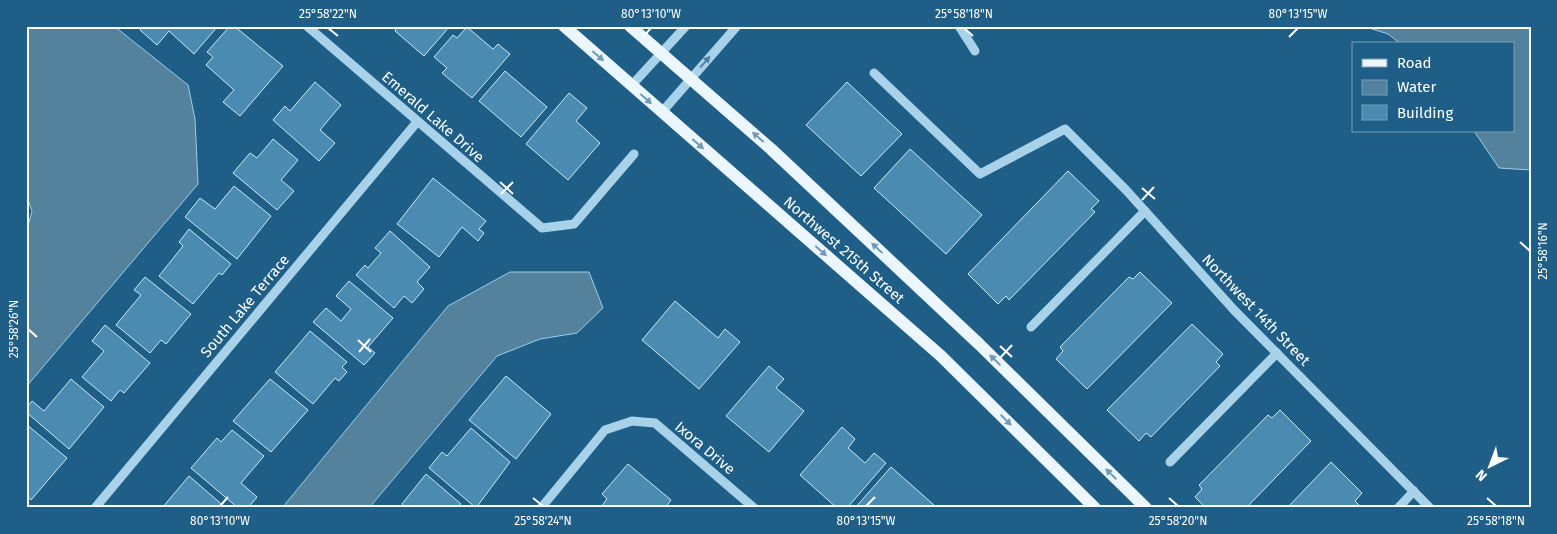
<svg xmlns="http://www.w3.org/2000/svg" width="1557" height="534" viewBox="0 0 1557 534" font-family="'Fira Sans',sans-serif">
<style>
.water{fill:#54829d;stroke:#9bcfec}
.building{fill:#4b8bb1;stroke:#cce8f8}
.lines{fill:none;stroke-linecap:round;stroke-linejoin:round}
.minor{stroke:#a8d2ea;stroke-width:9}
.major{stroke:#ecf6fe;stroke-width:12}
.oneway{fill:#719bb7}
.oneway2{fill:#4882a5}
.ticks{fill:none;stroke:#fff;stroke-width:2}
.labels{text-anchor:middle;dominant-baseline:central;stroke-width:4;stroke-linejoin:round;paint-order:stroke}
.street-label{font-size:15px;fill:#fff;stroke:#1f5f87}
.neatline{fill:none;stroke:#fff;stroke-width:2}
.ticks-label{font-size:12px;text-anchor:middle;fill:#fff}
</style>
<rect width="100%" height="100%" fill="#1f5f87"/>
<g class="water">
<polygon points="26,26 114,26 188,85 195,119 198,184 26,387 26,233 32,211 26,195"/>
<polygon points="1363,26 1531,26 1531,170 1499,168 1474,131 1513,131 1513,44 1401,44 1388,34"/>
<polygon points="510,272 589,272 603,308 577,333 540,339 497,356 369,508 282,508 448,306"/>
</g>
<g class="building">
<polygon points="143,26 218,26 194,54 169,31 157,45 140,30"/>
<polygon points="230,26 234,26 283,66 240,116 223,102 234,90 206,65 213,57 207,52"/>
<polygon points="397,26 450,26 424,56 395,31"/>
<polygon points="467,27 493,49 498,44 510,54 472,98 442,73 447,68 434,57 453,35 457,38"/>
<polygon points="505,71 547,107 521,137 479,101"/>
<polygon points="315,82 341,105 320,130 335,143 319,161 273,120 285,106 290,111"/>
<polygon points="847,82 902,134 861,176 806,125"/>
<polygon points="569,93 587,108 576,121 600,143 568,180 526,144"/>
<polygon points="273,139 298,160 281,180 294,191 277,210 233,173 250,153 257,158"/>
<polygon points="910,149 982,215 946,254 874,188"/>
<polygon points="1068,171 1099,201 1091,209 1095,212 1009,300 1006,296 998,304 968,274"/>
<polygon points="433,178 486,221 479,229 484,233 478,241 462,227 439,257 397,224"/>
<polygon points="234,186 271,216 237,259 185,217 200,198 215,209"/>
<polygon points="189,229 231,264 222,275 219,273 193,304 159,276 183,246 179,242"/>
<polygon points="390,231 430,267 417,282 424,289 412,303 404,296 394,308 356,275 365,265 368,268 381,253 375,248"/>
<polygon points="1140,272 1172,303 1087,389 1056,359 1063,351 1060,347 1129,277 1133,279"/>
<polygon points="145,277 191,314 166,344 161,340 150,353 116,325 141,295 134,290"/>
<polygon points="349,281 393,318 368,347 375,353 364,365 313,322 326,308 341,321 351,309 336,296"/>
<polygon points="675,301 718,338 725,329 740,342 699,389 642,340"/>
<polygon points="1192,324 1223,354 1216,362 1220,366 1151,437 1146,433 1139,441 1107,410"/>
<polygon points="105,325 150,363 124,393 120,390 111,401 82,377 104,351 92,341"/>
<polygon points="310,331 347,362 342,367 347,372 339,381 335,378 313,404 275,372"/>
<polygon points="769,366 784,379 776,388 804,411 769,452 726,416"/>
<polygon points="506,376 551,414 516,459 469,420"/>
<polygon points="71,379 104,407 69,449 26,412 26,409 32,401 44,411"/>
<polygon points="270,379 308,410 271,452 233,421"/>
<polygon points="1280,410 1311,441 1246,508 1206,508 1195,497 1202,489 1199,485 1268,415 1272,418"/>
<polygon points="26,424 67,458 31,500 26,495"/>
<polygon points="842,427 855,439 848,448 865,463 874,453 886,463 847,508 837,508 800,475"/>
<polygon points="471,428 510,462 476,508 429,468 442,452 447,456"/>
<polygon points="232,430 264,456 241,483 257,497 248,508 238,508 191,468 217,438 221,442"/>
<polygon points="1331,462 1362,493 1355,501 1359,505 1356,508 1287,508"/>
<polygon points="628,464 671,500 665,508 601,507 607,499 602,494"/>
<polygon points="891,467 934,505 932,508 855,508"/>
<polygon points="426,474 461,504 457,508 406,508 402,504"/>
<polygon points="189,476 226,508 162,508"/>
</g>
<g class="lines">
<g class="minor">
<polyline points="307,26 542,228 574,224 634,154"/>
<polyline points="959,26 975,51"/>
<polyline points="874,73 980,174 1065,129 1126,190 1234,310 1430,508"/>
<polyline points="631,86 686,26"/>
<polyline points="662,112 737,26"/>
<polyline points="1031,327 1145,211"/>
<polyline points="1170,462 1277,353"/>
<polyline points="95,508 417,122"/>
<polyline points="541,508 605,430 632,421 655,423 754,508"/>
<polyline points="1398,508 1414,491"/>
</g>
<g class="major">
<polyline points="564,26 941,356 1095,508"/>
<polyline points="630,26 771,149 979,344 1146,508"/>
</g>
</g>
<defs><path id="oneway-solid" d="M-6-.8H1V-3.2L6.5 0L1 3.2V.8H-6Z" transform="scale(1.25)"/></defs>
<g class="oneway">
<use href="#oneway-solid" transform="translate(598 56) rotate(41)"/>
<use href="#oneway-solid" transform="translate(646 99) rotate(41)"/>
<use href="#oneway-solid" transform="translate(758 137) rotate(-139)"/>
<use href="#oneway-solid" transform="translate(698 144) rotate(41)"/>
<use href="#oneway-solid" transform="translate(877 248) rotate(-137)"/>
<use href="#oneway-solid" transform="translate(821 251) rotate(41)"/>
<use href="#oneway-solid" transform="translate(995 360) rotate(-136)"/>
<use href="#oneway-solid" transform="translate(1006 420) rotate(45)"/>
<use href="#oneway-solid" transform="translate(1111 474) rotate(-136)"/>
</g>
<use class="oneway2" href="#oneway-solid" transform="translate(705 62) rotate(-49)"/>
<path class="ticks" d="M328,28L338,36M964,28L973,36M643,37L651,28M1289,37L1298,28M500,182L513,194M1142,188L1155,199M501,194L513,182M1142,200L1154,187M1520,242L1530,251M28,329L37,337M358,340L371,352M1000,346L1012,357M359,352L370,339M1000,358L1012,345M533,498L543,506M1169,498L1178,506M1487,498L1496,506M220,506L228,497M866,506L875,497"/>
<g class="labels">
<g class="street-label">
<text transform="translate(433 117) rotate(41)">Emerald Lake Drive</text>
<text transform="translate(844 250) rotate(41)">Northwest 215th Street</text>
<text transform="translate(245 306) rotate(-50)">South Lake Terrace</text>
<text transform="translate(1256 310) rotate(46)">Northwest 14th Street</text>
<text transform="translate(705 448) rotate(40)">Ixora Drive</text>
</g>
</g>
<rect width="1557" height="534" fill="none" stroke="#1f5f87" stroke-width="55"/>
<rect x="1352" y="42" width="162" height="90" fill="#1f5f87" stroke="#799fb7"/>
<rect x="1362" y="59" width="25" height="8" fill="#ecf6fe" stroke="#799fb7"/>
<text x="1397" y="68" font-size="15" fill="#ffffff">Road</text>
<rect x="1362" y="80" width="25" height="15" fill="#54829d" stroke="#799fb7"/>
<text x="1397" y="92" font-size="15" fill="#ffffff">Water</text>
<rect x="1362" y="105" width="25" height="15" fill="#4b8bb1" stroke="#799fb7"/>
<text x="1397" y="118" font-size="15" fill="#ffffff">Building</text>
<g transform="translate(1490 466) rotate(222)" stroke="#1f5f87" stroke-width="4" paint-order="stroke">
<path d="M0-4L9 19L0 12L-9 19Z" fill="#ffffff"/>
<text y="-8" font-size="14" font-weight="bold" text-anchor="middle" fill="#ffffff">N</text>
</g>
<rect x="28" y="28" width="1502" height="478" class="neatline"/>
<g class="ticks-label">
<text x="328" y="18">25°58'22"N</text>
<text x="651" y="18">80°13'10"W</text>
<text x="964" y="18">25°58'18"N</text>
<text x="1298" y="18">80°13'15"W</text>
<text transform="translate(1543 251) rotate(-90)" y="4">25°58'16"N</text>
<text transform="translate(14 329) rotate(-90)" y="4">25°58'26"N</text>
<text x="220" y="525">80°13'10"W</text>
<text x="543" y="525">25°58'24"N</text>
<text x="866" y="525">80°13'15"W</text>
<text x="1178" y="525">25°58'20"N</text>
<text x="1496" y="525">25°58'18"N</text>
</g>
</svg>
